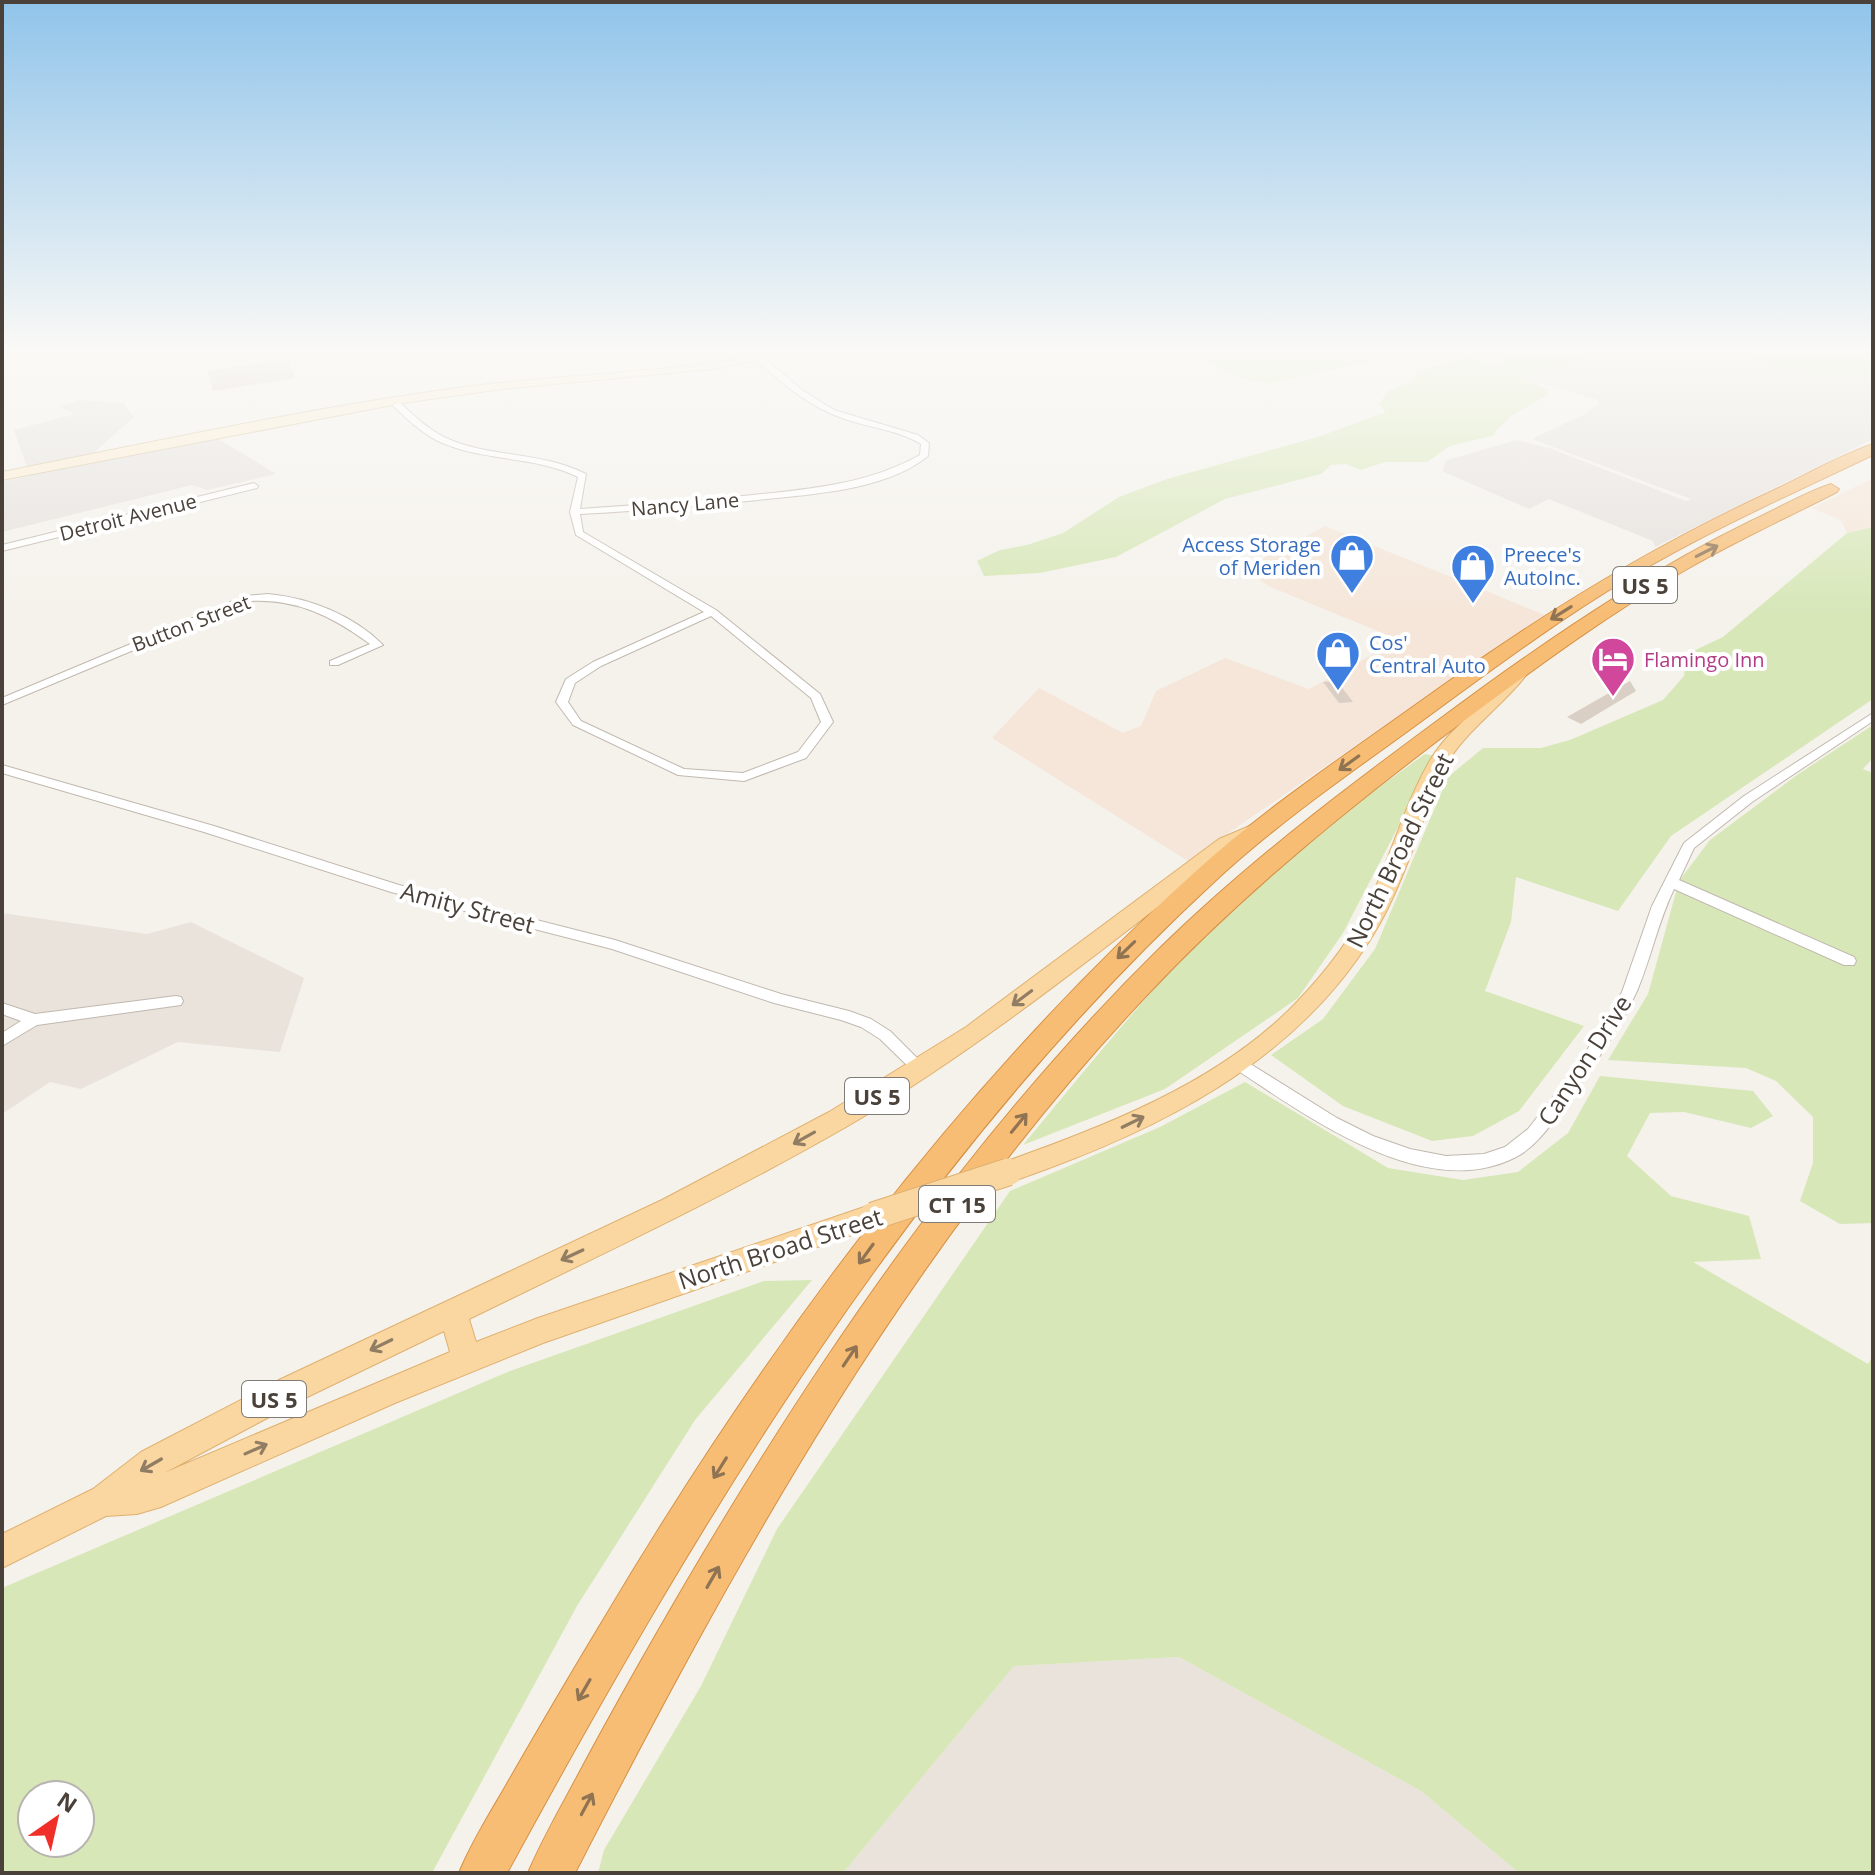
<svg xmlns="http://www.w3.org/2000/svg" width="1875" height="1875" viewBox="0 0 1875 1875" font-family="'Open Sans',sans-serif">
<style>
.residential{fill:#e9e3db}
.commercial{fill:#f5e6d9}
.industrial{fill:#e5e1dd}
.green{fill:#d7e7b8;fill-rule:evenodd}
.building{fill:#dacfc5}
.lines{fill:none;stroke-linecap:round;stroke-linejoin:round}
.street-casing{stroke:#c1b8af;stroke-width:2}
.secondary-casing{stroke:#d3bf9e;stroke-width:2}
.primary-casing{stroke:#dfb170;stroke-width:2}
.highway-casing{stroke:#d79144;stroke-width:2}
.street{fill:#fff;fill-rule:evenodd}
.secondary{fill:#fceccf;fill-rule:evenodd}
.primary{fill:#fad6a1;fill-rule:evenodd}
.highway{fill:#f7bd75;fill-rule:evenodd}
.primary-bridge-casing{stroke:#dfb170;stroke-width:29;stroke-linecap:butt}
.primary-bridge{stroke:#fad6a1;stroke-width:27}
.oneway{stroke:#8f7352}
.oneway2{stroke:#907d63}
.labels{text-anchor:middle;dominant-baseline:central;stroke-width:8;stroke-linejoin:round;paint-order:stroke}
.far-street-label{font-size:20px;fill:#4a423a;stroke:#fff}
.far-shop-label{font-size:20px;fill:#366cbe;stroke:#fff;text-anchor:start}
.far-hotel-label{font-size:20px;fill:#b23c85;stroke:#fff;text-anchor:start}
.shield{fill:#fff;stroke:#807b75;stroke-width:2}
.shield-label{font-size:22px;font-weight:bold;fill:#4a423a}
.street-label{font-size:24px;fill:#4a423a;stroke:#fff}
</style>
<rect width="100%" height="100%" fill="#f5f2ec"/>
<g class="residential">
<polygon points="2,913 147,934 191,922 304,978 280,1052 178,1042 81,1089 50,1082 2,1114"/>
<polygon points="1179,1657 1421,1791 1519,1873 843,1873 1014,1666"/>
</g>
<g class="commercial">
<polygon points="1873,478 1873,527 1847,533 1840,520 1812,508"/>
<polygon points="1325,526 1545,615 1188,861 992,738 1039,688 1123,733 1141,726 1156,691 1225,658 1309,689 1399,640 1268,586 1245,568"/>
</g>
<g class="industrial">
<polygon points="1602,352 1728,353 1811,375 1873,376 1873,439 1655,547 1653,541 1549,499 1529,509 1442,471 1447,460 1517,440 1549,448 1686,501 1691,499 1532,439 1585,414 1598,404 1598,400 1520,377"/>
<polygon points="80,400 123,403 134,417 91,455 92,463 217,438 276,474 207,490 192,485 2,532 2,482 30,476 14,430 75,414 58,406"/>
</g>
<g class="green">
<polygon points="1213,352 1407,352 1407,353 1272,383 1250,381 1202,361 1203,354"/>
<polygon points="1504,353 1604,353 1522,377 1548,390 1548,395 1514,414 1496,430 1495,435 1450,446 1427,462 1385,462 1361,470 1346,464 1331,465 1321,474 1225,499 1116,557 1040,573 984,576 977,561 1000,550 1027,545 1063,533 1119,497 1167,479 1321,436 1386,412 1379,405 1388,391 1414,380 1416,372 1471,356 1481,362 1502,364"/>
<polygon points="1728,353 1873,353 1873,376 1811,375"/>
<polygon points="1873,527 1873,699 1671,836 1618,911 1516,877 1511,922 1485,991 1584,1026 1519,1111 1473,1136 1432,1141 1343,1106 1271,1055 1323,1019 1375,949 1448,777 1483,748 1541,748 1570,740 1663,700 1684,676 1687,654 1723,637 1847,533"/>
<polygon points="1873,725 1873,758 1863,769 1873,773 1873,1223 1840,1224 1800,1201 1813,1163 1813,1117 1776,1081 1746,1068 1608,1060 1648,994 1679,881 1710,840 1797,775"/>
<path d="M1425,754L1435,756L1343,933L1298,998L1165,1089L1023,1145C1071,1087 1119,1028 1169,972C1243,889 1335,818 1425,754Z"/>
<polygon points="1600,1076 1753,1091 1773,1116 1751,1128 1684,1112 1650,1113 1627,1156 1671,1196 1749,1216 1761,1259 1693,1262 1868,1364 1873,1355 1873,1873 1519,1873 1421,1791 1179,1657 1014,1666 843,1873 598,1873 604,1850 701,1686 777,1529 1010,1191 1160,1127 1245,1082 1388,1168 1463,1180 1518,1172 1568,1133"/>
<path d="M812,1280L695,1420L577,1606L432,1873H2V1588L510,1371L764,1281ZM32,1795H80V1843H32Z"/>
</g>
<g class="building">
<polygon points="288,359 295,378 213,391 208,371"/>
<polygon points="1337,681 1353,702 1339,703 1323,682"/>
<polygon points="1630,681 1636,691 1581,724 1567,717"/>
</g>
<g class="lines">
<g class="street-casing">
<g id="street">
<path d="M758,358H764L802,390L834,410L918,435L929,443L928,456C885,491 811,494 758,500C699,506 639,511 580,514L583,532L716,610L820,694L833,722L806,758L744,781L678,775L573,725L556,702L566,679L593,662L704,612L576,535L570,512L578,477C534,455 482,462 438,441C420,432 403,416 389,401L396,399C411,413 427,429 446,438C490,458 540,451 586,474L580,509C638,505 696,501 753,495C811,489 868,484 920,455L921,444C896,429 869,428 842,418C810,407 783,384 758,362ZM711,616L811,698L821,722L798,752L743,773L684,769L581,721L568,702L575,683L601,666Z"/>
<polygon points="254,483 258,486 257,488 2,551 2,545"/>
<path d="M268,594C310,598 353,615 383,645L338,665H330V661L370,644C333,617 298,599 251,601L2,705V698L245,596Z"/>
<path d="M1873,713V721L1752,802L1694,848L1679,880L1854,957L1856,961L1854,965H1844L1674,889C1658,922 1651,958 1637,991C1622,1024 1594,1066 1573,1094C1556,1116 1541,1144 1516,1157C1425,1204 1307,1116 1234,1068L1231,1064L1234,1060H1244L1337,1118L1373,1136L1410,1149L1446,1156L1484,1154L1505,1147L1528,1129L1580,1062L1622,992L1652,906L1684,843L1744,796Z"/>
<polygon points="2,765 214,826 399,885 615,940 781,994 849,1011 871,1019 890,1031 928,1069 925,1073 915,1073 880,1039 861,1027 841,1020 774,1003 612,949 391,892 204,832 2,773"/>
<polygon points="176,996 181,997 183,1001 181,1005 37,1025 2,1046 2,1033 21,1021 2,1014 2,1003 35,1014"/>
</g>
</g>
<g class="secondary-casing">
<path id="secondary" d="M778,352H802L714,369L502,389L403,403L2,480V472C153,442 304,409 457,388C564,374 672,373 778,352Z"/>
</g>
<g class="primary-casing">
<g id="primary">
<path d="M1523,662L1532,667C1509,701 1474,723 1451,757C1423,811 1409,872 1379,925C1300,1063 1154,1133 1008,1183L999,1180L995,1172L999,1164C1102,1127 1216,1085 1295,1004C1324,974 1351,940 1369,902C1392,854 1405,802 1432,757C1450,729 1476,711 1499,687C1506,679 1512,665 1523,662Z"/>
<path d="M1259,822L1266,824L1269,828L1266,832L1233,849C1107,945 983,1047 846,1127C724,1197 596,1257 469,1319L476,1342L538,1318L873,1204L883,1208L887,1216L883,1224L543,1343L395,1403L161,1507L137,1514L106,1516L2,1568V1534L93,1489L141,1452L281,1379L662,1200L829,1112L966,1027L1219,839ZM444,1331L450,1352L164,1473L303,1399Z"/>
</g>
</g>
<g class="highway-casing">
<g id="highway">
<path d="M1873,444V455C1791,494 1708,531 1629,578C1548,626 1473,684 1397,739C1334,784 1271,829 1214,882C912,1161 702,1515 507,1873H459C472,1841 491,1812 508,1782C539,1728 570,1675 602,1622C765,1347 957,1087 1195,872C1271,803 1359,746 1442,686C1547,611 1653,546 1770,492C1804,476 1838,456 1873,444Z"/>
<path d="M1831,484L1839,489L1837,492C1782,520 1727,545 1675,576C1603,618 1536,668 1469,717C1357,801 1247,889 1150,992C907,1248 735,1561 575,1873H528C542,1840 560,1809 577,1777C612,1711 649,1646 687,1581C820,1355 971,1134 1159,949C1259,851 1373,768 1486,685C1571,624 1657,567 1751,521C1777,509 1804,493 1831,484Z"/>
</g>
</g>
<use href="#street" class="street"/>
<use href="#secondary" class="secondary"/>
<use href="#primary" class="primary"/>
<use href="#highway" class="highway"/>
<g class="primary-bridge-casing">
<polyline id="primary-bridge" points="873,1216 1008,1172"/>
</g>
<use href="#primary-bridge" class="primary-bridge"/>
</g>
<defs><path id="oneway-shaft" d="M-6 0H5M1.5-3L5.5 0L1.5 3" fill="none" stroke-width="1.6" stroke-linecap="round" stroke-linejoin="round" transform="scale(2)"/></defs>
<g class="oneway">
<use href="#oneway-shaft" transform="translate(1707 551) rotate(-27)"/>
<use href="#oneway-shaft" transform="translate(1561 613) rotate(148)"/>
<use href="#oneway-shaft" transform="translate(1349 763) rotate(144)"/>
<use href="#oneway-shaft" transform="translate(1126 950) rotate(136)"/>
<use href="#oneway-shaft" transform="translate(1019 1123) rotate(-51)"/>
<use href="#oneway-shaft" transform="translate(866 1254) rotate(126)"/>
<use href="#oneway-shaft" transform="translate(850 1356) rotate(-56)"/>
<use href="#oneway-shaft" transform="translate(720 1468) rotate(122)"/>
<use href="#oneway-shaft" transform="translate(713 1577) rotate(-60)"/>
<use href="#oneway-shaft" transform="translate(584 1690) rotate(120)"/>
<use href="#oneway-shaft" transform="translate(587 1804) rotate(-62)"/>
</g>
<g class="oneway2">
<use href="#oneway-shaft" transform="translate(1022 998) rotate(143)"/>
<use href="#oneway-shaft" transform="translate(1133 1122) rotate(-26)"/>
<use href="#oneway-shaft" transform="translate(804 1138) rotate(151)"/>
<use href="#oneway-shaft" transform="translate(572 1255) rotate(155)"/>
<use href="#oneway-shaft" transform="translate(381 1345) rotate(154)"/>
<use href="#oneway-shaft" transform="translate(256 1449) rotate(-24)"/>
<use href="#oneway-shaft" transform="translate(151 1465) rotate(150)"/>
</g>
<linearGradient id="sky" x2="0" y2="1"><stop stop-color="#90c4ea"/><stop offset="0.57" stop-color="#faf9f6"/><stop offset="1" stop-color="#faf9f6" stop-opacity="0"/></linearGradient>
<rect width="1875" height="615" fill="url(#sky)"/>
<defs>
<g id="shop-pin" transform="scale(2.3)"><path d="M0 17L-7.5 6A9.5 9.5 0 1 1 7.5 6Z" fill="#3f7fe0" stroke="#fff"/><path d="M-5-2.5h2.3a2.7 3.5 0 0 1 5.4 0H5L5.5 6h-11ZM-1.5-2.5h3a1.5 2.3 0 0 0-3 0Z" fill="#fff"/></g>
<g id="hotel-pin" transform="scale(2.3)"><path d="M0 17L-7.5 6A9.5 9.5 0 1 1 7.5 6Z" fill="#d1479c" stroke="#fff"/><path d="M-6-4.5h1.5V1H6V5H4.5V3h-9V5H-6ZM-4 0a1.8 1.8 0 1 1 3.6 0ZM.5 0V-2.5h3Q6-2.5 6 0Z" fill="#fff"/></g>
</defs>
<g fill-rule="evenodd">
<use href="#shop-pin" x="1352" y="556"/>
<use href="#shop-pin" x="1473" y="566"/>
<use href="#shop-pin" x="1338" y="653"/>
<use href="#hotel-pin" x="1613" y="659"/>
</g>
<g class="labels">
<g class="far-street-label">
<text transform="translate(685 504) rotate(-5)">Nancy Lane</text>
<text transform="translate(128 517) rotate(-14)">Detroit Avenue</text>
<text transform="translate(191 623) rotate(-21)">Button Street</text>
</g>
<g class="far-shop-label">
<text x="1321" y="544" text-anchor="end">Access Storage<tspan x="1321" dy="23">of Meriden</tspan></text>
<text x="1504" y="554">Preece's<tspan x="1504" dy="23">AutoInc.</tspan></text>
<text x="1369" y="642">Cos'<tspan x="1369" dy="23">Central Auto</tspan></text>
</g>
<g class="far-hotel-label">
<text x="1644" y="659">Flamingo Inn</text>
</g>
<g class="shield">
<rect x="1613" y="567" width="64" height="36" rx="6"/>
<rect x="845" y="1078" width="64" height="36" rx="6"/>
<rect x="919" y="1186" width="76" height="36" rx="6"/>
<rect x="242" y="1381" width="64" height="36" rx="6"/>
</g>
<g class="shield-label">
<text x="1645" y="585">US 5</text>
<text x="877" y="1096">US 5</text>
<text x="957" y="1204">CT 15</text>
<text x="274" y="1399">US 5</text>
</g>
<g class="street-label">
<text transform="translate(1399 850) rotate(-64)">North Broad Street</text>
<text transform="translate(468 907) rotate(15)">Amity Street</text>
<text transform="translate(1584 1060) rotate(-57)">Canyon Drive</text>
<text transform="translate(780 1248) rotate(-18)">North Broad Street</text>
</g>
</g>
<rect width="1875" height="1875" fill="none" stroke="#4a423a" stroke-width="8"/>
<g transform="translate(56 1819) rotate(34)"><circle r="38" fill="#ffffff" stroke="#b7b3b0" stroke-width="2"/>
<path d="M0-6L14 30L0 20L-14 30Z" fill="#f03028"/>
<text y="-12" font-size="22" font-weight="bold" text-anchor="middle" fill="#4a423a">N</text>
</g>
</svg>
